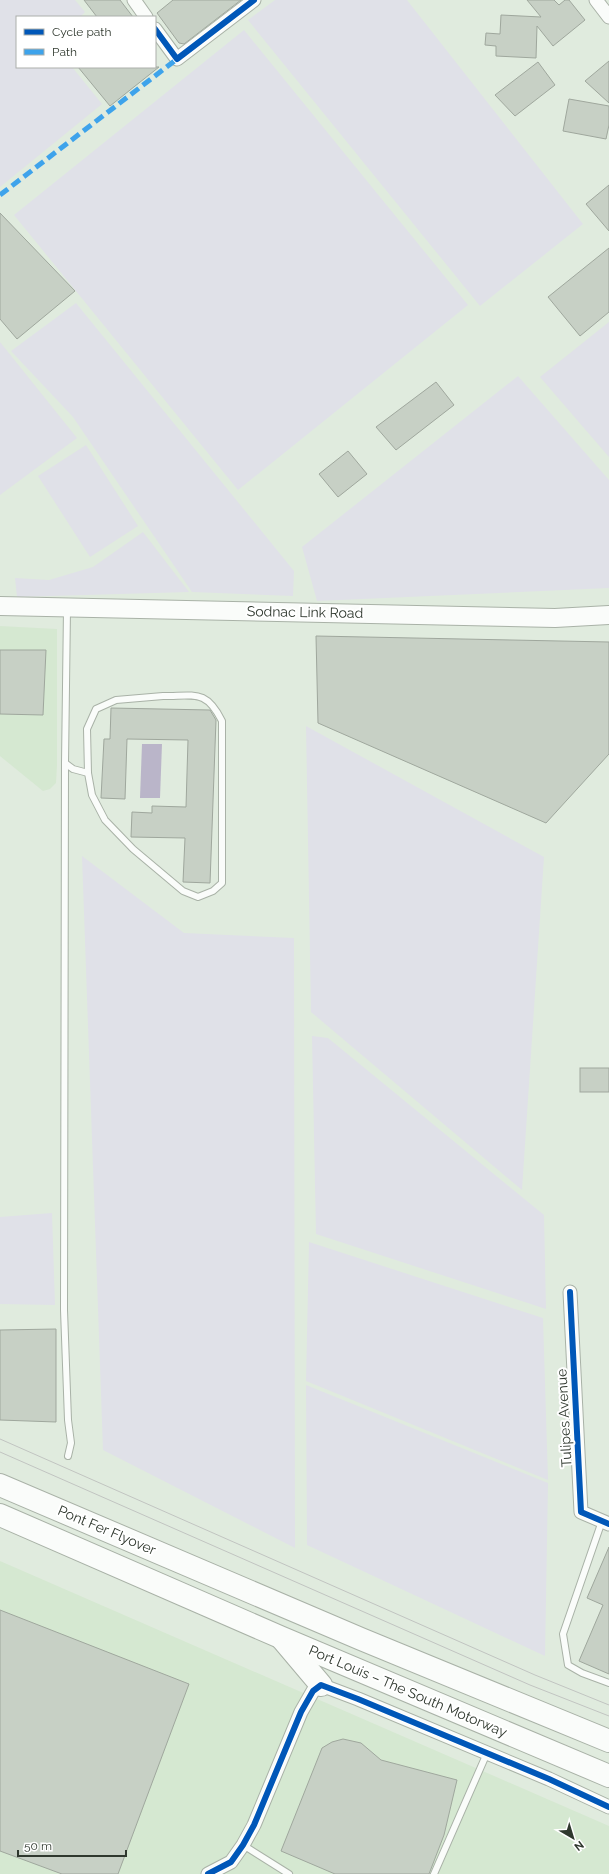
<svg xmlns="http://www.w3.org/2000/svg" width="609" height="1874" viewBox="0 0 609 1874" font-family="Raleway,sans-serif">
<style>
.built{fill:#d5e8d1}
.green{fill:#e0e1e8}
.water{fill:#bab5c9}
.building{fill:#c7d0c5;stroke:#9fa79d}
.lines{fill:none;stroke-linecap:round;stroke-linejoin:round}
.lane-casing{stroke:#a9b2a7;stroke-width:8}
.street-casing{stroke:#a9b2a7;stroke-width:15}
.secondary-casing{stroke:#a9b2a7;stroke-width:20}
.highway-casing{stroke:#a9b2a7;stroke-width:24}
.lane{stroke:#fafcfa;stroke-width:6}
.street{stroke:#fafcfa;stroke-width:13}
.secondary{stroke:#fafcfa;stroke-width:18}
.highway{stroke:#fafcfa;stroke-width:22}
.tram{stroke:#c1c4c1;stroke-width:1}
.quiet{stroke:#3ea3eb;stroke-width:5;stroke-dasharray:10 5;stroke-linecap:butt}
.cycleway-casing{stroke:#fff;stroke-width:8}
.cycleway{stroke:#0057b8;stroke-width:6}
.labels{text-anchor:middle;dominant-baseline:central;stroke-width:4;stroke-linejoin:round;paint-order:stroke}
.street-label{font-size:14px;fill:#2f382e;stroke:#fff}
</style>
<rect width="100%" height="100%" fill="#e0ebde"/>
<g class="built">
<polygon points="0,626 57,629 57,766 56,783 50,789 43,791 0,756"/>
<polygon points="0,1561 609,1826 609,1874 0,1874"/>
</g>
<g class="green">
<polygon points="0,0 75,0 85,12 80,17 17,17 17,67 72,67 102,104 0,187"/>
<polygon points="275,0 407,0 583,224 480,306 248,20"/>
<polygon points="244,30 468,305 238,490 14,215"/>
<polygon points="76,303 294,571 293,596 192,592 73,417 11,351"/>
<polygon points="609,322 609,457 540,377"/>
<polygon points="0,342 77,438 0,495"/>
<polygon points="518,376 609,480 609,588 317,601 302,547"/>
<polygon points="86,445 138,526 90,557 38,476"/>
<polygon points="143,532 189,592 17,597 15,578 49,580 93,567"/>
<polygon points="306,726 544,857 522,1190 311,1012"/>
<polygon points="82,856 184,933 294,938 295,1548 103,1450"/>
<polygon points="312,1036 328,1038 544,1215 546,1309 316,1234"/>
<polygon points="52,1213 55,1305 0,1304 0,1217"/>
<polygon points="309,1242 543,1318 548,1480 306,1381"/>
<polygon points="306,1385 548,1483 545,1656 307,1545"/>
</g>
<polygon class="water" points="142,744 162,744 160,798 140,798"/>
<g class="building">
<polygon points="84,0 120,0 133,17 97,17"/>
<polygon points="173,0 241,0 184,44 179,43 157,13"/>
<polygon points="527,0 554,0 559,5 565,0 569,0 585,20 553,46 537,26 536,58 496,56 496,46 485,45 486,33 500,34 501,15 541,17"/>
<polygon points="609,61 609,103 585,81"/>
<polygon points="538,62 555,85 515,116 495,95"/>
<polygon points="78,67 159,67 110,106"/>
<polygon points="569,99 609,106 609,125 606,139 563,131"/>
<polygon points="609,185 609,231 586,204"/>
<polygon points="0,213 75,291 17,339 0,319"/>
<polygon points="609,248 609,312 580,336 548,297"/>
<polygon points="436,382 454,405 396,450 376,427"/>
<polygon points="348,451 367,474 338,497 319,474"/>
<polygon points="316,636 609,642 609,754 546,823 318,723"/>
<polygon points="0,650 46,650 43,715 0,714"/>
<polygon points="111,708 210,710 216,720 210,883 183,882 185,838 131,837 132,812 152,813 152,806 186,807 188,740 127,739 125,799 101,798 104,739 110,739"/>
<rect x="580" y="1068" width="29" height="24"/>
<polygon points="56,1329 56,1422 0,1420 0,1330"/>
<polygon points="609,1547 609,1674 579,1661 603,1605 587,1598"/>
<polygon points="0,1610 189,1684 118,1874 62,1874 0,1851"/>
<polygon points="343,1739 361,1743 381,1760 457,1780 444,1835 429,1874 335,1874 281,1851 322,1748 332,1742"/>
</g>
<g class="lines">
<g class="lane-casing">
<g id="lane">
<polyline points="67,609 65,763 73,769 88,773"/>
<path d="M163,696C195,696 206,689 222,721V883L213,891L198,897L183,891L133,849L105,820L92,795L88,773L87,729L96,709L116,700Z"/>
<polyline points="65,763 64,1310 68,1420 71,1443 68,1456"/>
<polyline points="602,1521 563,1634 568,1665 582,1673 609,1683"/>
<polyline points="243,1845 289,1874"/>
<polyline points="434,1874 487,1753"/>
</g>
</g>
<g class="street-casing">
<g id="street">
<polyline points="134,0 146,17"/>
<polyline points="596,0 609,17"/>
<polyline points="155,29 177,59 254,0"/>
<polyline points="570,1292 581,1512 609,1524"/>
<polyline points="208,1874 231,1862 243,1845 254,1825 301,1712 313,1691 321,1685 358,1699 549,1779 609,1807"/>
</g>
</g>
<g class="secondary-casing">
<polyline id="secondary" points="0,606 555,618 609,615"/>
</g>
<g class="highway-casing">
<g id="highway">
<polyline points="0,1485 361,1639 609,1741"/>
<polyline points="0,1515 280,1637 609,1776"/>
<polyline points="283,1640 321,1685"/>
</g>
</g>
<use href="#lane" class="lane"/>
<use href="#street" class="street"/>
<use href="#secondary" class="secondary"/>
<use href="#highway" class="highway"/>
<g class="tram">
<polyline points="0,1439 535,1675 609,1705"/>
<polyline points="0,1452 530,1685 609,1716"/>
</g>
<polyline class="quiet" points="0,195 177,59"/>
<g class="cycleway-casing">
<g id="cycleway">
<polyline points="155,29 177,59 254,0"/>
<polyline points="570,1292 581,1512 609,1524"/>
<polyline points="208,1874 231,1862 243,1845 254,1825 301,1712 313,1691 321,1685 358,1699 549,1779 609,1807"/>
</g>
</g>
<use href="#cycleway" class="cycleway"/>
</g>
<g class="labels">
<g class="street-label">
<text transform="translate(305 612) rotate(1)">Sodnac Link Road</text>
<text transform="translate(564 1418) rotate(-93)">Tulipes Avenue</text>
<text transform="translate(107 1530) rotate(23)">Pont Fer Flyover</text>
<text transform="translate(408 1691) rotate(23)">Port Louis – The South Motorway</text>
</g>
</g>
<rect x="16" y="16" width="140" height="52" fill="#ffffff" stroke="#acafab"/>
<rect x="24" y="29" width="20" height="6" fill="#0057b8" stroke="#acafab"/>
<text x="52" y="36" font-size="12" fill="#2f382e">Cycle path</text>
<rect x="24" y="49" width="20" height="6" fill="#3ea3eb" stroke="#acafab"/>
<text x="52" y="56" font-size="12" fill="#2f382e">Path</text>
<g transform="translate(573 1838) rotate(142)" stroke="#ffffff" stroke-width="3" paint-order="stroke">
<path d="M0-3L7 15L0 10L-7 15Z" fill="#2f382e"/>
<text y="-6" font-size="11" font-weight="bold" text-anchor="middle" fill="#2f382e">N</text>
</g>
<path d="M18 1850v6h108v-6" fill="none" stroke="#2f382e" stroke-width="2"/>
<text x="24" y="1850" font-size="12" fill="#2f382e" stroke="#ffffff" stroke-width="3" paint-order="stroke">50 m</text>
</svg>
